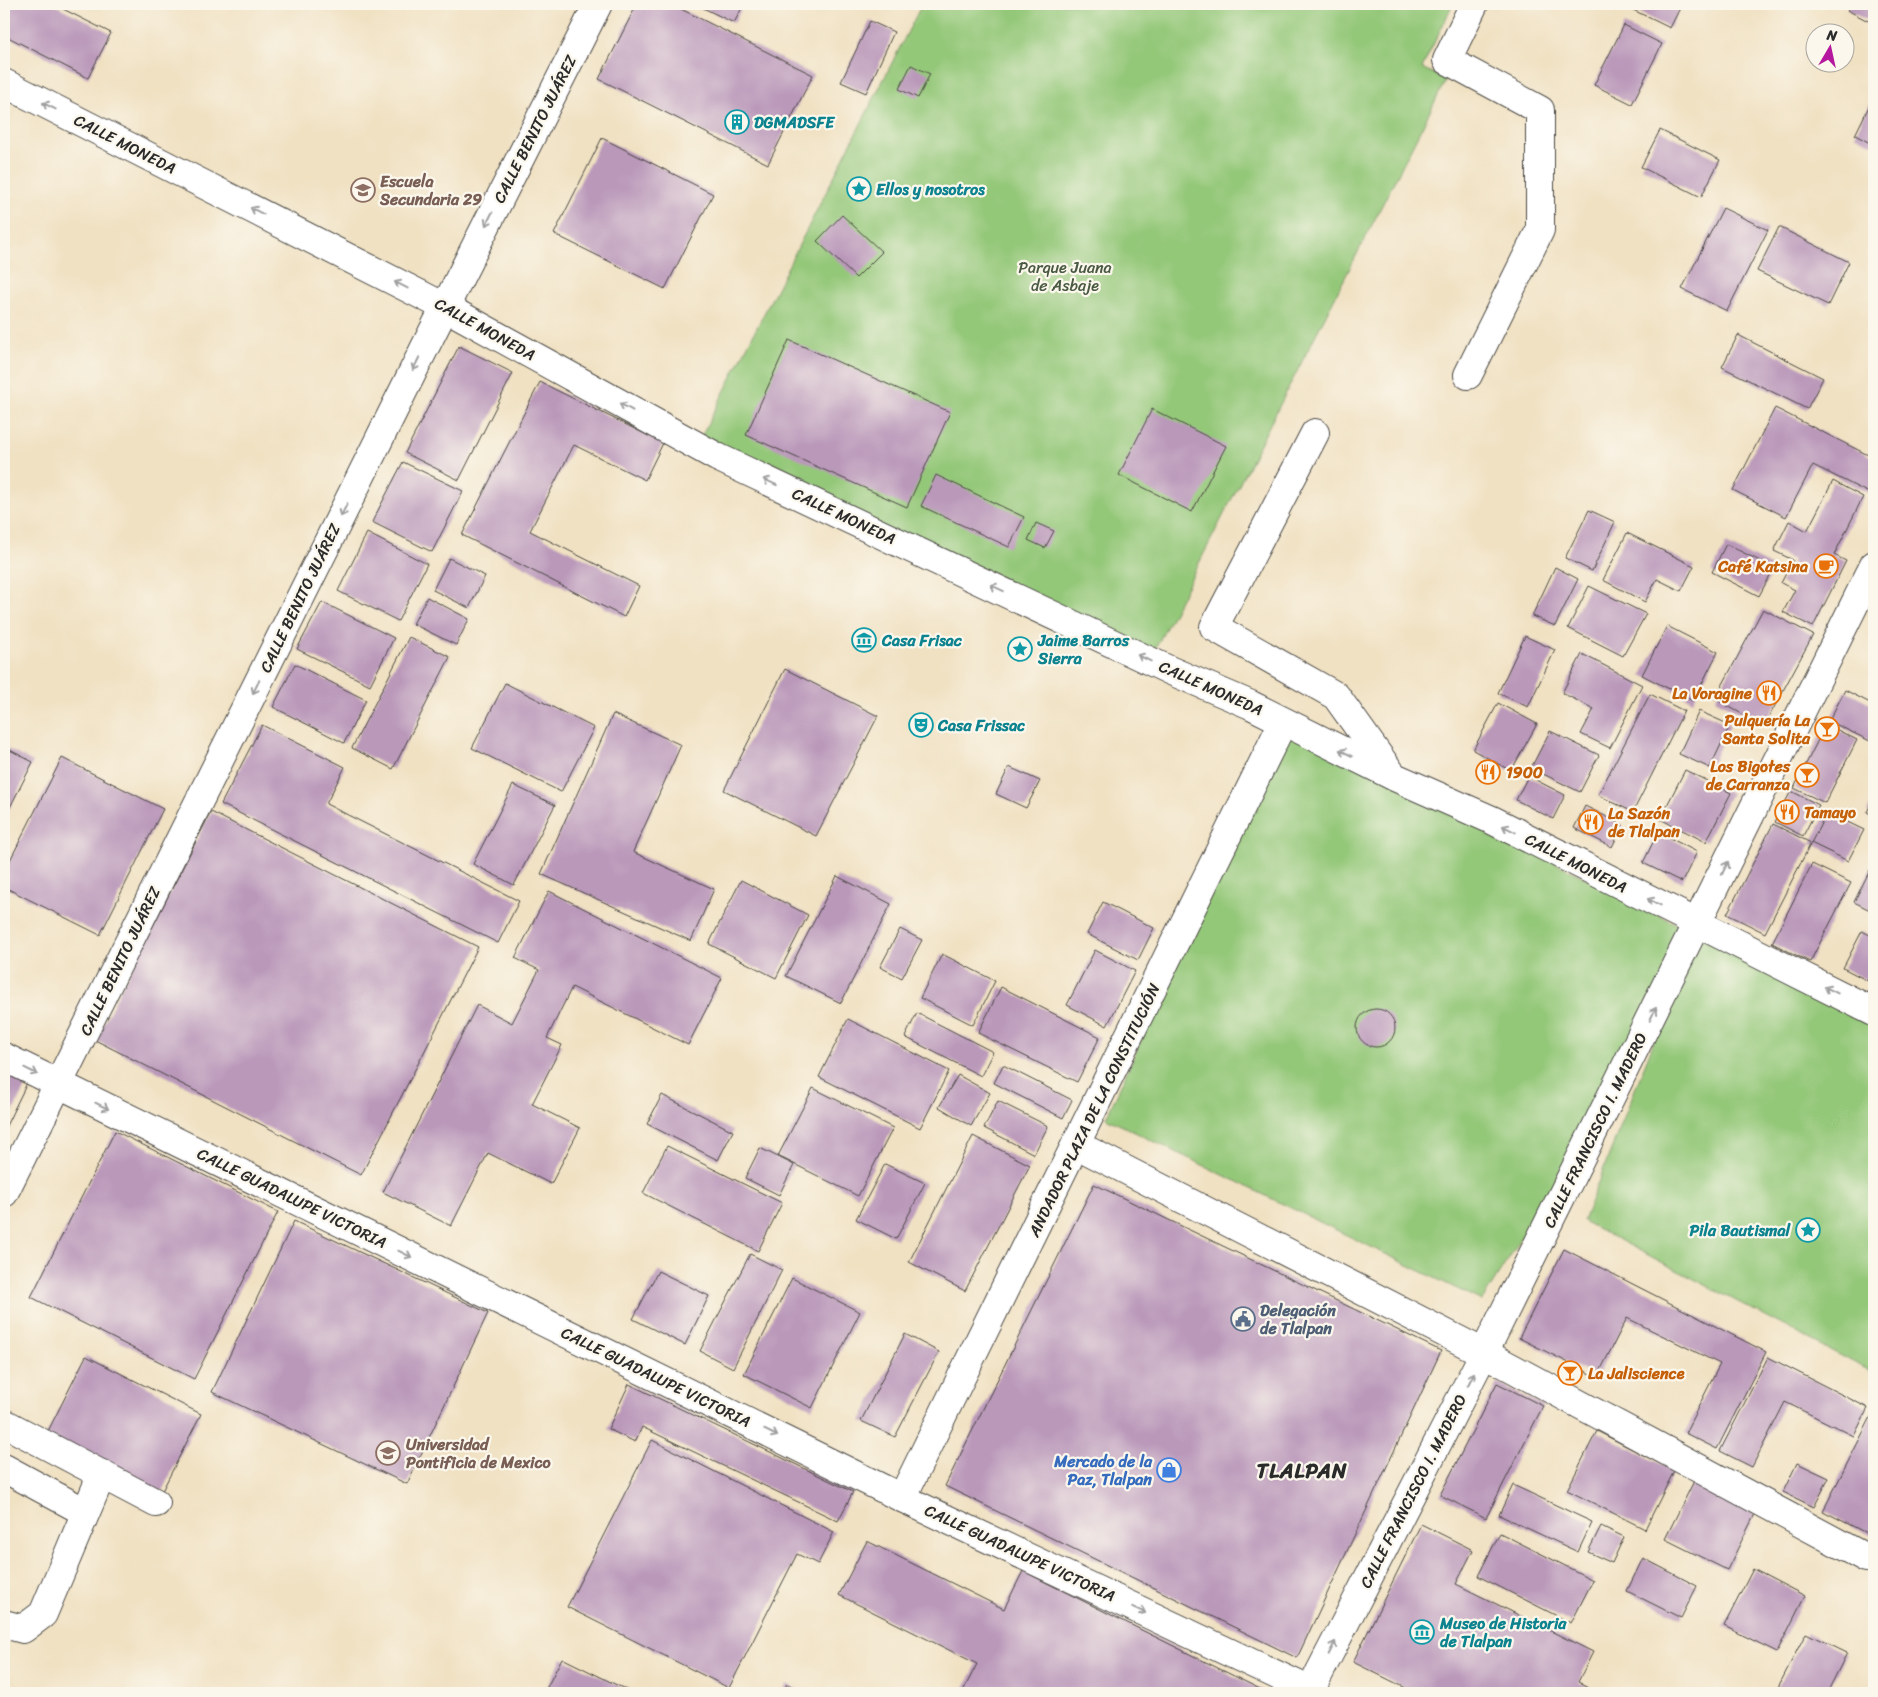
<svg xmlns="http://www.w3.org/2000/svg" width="1878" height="1697" viewBox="0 0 1878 1697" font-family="Sriracha,sans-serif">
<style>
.green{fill:#94c879;stroke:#607a52}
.building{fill:#ba98ba}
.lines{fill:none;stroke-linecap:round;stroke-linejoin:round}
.minor-casing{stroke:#494642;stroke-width:30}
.minor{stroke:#fff;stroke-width:28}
.oneway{stroke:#a0a0a0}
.labels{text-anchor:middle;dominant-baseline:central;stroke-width:4.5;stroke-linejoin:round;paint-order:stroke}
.culture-label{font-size:16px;font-weight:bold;fill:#0d838f;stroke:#fbf7ec;text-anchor:start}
.street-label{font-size:16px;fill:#2b2b2b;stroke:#fbf7ec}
.education-label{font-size:16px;font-weight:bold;fill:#785e54;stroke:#fbf7ec;text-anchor:start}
.park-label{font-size:16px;fill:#4a5a42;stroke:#fbf7ec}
.food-label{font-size:16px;font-weight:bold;fill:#c56008;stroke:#fbf7ec;text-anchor:end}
.service-label{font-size:16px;font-weight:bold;fill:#4e5e75;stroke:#fbf7ec;text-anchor:start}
.shop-label{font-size:16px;font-weight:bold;fill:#366cbe;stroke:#fbf7ec;text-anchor:end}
.district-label{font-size:21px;font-weight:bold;letter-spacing:1px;fill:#2b2b2b;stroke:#fbf7ec}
</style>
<rect width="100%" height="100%" fill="#fbf7ec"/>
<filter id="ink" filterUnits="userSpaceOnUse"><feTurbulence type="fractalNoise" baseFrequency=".02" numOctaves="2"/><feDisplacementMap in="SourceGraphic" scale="10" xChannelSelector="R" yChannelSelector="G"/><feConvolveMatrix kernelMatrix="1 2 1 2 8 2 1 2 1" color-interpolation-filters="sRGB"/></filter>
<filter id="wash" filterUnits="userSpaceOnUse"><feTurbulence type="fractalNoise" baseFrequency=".0096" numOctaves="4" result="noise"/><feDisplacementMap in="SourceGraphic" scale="20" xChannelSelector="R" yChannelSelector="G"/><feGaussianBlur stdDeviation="1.12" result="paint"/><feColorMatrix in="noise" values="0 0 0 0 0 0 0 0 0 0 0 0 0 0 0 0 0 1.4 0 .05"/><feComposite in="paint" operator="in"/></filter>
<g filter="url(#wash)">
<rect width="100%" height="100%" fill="#f0e1c2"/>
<g class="green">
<polygon points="922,4 1453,4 1422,68 1446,80 1151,657 698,443"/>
<polygon points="1284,725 1688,930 1585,1136 1482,1301 1106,1118"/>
<polygon points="1696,935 1874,1027 1874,1373 1583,1221"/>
</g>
<g id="blocks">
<g class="building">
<polygon points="4,4 53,4 111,33 88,78 4,35"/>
<polygon points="637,4 671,4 813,75 768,164 599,79"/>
<polygon points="695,4 744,4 734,23"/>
<polygon points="1621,4 1682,4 1670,28"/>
<polygon points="1850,4 1874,4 1874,24 1847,10"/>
<polygon points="870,21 894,32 866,93 841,82"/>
<polygon points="1624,25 1662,44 1632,104 1594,85"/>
<polygon points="911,65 930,74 918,98 899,89"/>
<polygon points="1874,96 1874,145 1855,135"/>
<polygon points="1660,130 1720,160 1701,197 1641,167"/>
<polygon points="602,138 713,194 665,289 554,234"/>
<polygon points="1723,208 1768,230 1727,311 1682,289"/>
<polygon points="842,215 882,252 856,278 817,241"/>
<polygon points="1779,227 1849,262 1828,305 1757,271"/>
<polygon points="1738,335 1823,378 1807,409 1722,367"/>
<polygon points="789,340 950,412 907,507 746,435"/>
<polygon points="459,346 513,373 459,480 405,453"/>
<polygon points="540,382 663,443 645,480 574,445 530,531 639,586 624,617 462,535"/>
<polygon points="1775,408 1874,458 1874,483 1869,493 1813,465 1786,517 1733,490"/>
<polygon points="1152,409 1226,446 1192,512 1119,475"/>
<polygon points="403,462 463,491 432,552 372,522"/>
<polygon points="936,475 1024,517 1009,547 921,506"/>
<polygon points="1833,481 1863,497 1834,555 1846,561 1813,627 1783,612 1795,590 1781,583 1793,560 1774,551 1789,521 1807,531"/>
<polygon points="1589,510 1615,522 1592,571 1565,558"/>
<polygon points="1036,523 1054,531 1045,548 1028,540"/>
<polygon points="367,533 427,564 398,621 338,591"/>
<polygon points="1627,533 1694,566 1681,591 1657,579 1645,602 1603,580"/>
<polygon points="1726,544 1774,568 1759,596 1712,572"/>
<polygon points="449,558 485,576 469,608 433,590"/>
<polygon points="1555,567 1578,579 1555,626 1532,616"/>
<polygon points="1589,586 1646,614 1623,656 1568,628"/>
<polygon points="427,597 469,619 456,645 413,624"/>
<polygon points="322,602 394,638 370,685 297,649"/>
<polygon points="1763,609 1813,635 1764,726 1715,699"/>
<polygon points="1667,626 1718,652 1693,701 1642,675"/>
<polygon points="1525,636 1555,650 1528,707 1498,693"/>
<polygon points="409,637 450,657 393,769 352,748"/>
<polygon points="1582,654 1642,685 1610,748 1581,734 1594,709 1562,693"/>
<polygon points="295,664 366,700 344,743 273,707"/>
<polygon points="785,669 878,716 816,836 724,790"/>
<polygon points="505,683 594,728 561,792 472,748"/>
<polygon points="1845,690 1874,705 1874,743 1829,721"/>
<polygon points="1650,694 1684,711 1633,812 1598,795"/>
<polygon points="1498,703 1537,724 1511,771 1473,750"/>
<polygon points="1699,711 1730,725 1710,768 1679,754"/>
<polygon points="613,714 681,745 633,852 714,889 691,941 541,874"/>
<polygon points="1826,724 1857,740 1825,803 1794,788"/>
<polygon points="262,725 345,767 326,804 519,901 498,943 221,804"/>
<polygon points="1550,731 1599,755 1580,792 1531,768"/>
<polygon points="4,747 33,762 4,819"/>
<polygon points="62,758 163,809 100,935 4,887 4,872"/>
<polygon points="1009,767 1040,781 1026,808 996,794"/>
<polygon points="1685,770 1731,793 1706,842 1660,819"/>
<polygon points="1528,776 1565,795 1553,819 1516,800"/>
<polygon points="513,785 555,805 514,885 473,864"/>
<polygon points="1791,791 1819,805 1803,836 1775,822"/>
<polygon points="1874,798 1874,816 1867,812"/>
<polygon points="1585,806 1623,825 1612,847 1574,828"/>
<polygon points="211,812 478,947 361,1175 95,1040"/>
<polygon points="1827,812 1864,830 1848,861 1811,843"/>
<polygon points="1773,824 1811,843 1765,933 1727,914"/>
<polygon points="1658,832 1697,852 1682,882 1643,863"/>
<polygon points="1874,862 1874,912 1854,902"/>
<polygon points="1812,864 1851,883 1810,962 1772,943"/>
<polygon points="837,876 891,904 841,1003 786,976"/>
<polygon points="741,880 808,915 776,978 709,944"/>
<polygon points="549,891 722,978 688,1045 572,987 547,1038 562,1045 532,1104 580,1128 551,1184 488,1153 451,1226 383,1192 477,1005 512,1023 539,970 515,958"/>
<polygon points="1103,902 1154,928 1138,960 1087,934"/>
<polygon points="900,929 922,940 902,978 880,967"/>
<polygon points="1862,931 1874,937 1874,984 1843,968"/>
<polygon points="1095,950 1135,971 1107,1026 1067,1005"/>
<polygon points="942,954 995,981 973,1025 920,998"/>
<polygon points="1001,987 1100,1037 1077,1082 978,1033"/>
<circle cx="1376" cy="1028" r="19"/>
<polygon points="917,1013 993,1052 981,1076 905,1037"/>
<polygon points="848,1019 949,1071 920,1128 819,1077"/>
<polygon points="1003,1065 1072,1100 1063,1118 994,1083"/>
<polygon points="4,1069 28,1081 4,1130"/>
<polygon points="958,1075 990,1093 971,1126 939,1107"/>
<polygon points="813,1088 893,1128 858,1196 778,1156"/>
<polygon points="662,1095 733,1131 718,1160 647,1124"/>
<polygon points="998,1101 1048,1126 1034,1154 984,1128"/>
<polygon points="115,1131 278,1212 194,1379 31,1297"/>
<polygon points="973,1136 1030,1165 965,1291 909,1262"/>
<polygon points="667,1146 782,1203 758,1251 643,1193"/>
<polygon points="760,1148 794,1165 779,1195 745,1178"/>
<polygon points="885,1164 925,1183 896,1239 856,1219"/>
<polygon points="1094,1184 1441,1351 1297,1658 945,1486"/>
<polygon points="294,1221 488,1313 407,1484 212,1392"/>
<polygon points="1564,1249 1766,1352 1717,1449 1685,1433 1720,1364 1627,1318 1597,1377 1519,1338"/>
<polygon points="750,1254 782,1270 733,1368 700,1351"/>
<polygon points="658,1271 709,1296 685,1345 633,1319"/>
<polygon points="792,1278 860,1312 812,1408 744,1374"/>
<polygon points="905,1334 939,1352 895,1437 861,1421"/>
<polygon points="86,1356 201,1414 161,1493 46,1435"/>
<polygon points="1768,1357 1868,1408 1854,1436 1785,1402 1752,1467 1720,1451"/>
<polygon points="1497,1383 1543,1406 1486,1518 1440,1495"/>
<polygon points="629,1384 853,1492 838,1521 642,1427 635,1442 608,1429"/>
<polygon points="1874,1411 1874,1537 1823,1511"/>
<polygon points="1597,1431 1674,1471 1645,1529 1567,1490"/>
<polygon points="652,1440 834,1532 818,1564 797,1554 729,1688 567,1607"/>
<polygon points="1797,1463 1829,1478 1814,1507 1783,1492"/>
<polygon points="1695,1479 1757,1510 1727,1570 1665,1539"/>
<polygon points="1513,1485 1592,1522 1578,1552 1499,1515"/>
<polygon points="1421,1524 1473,1550 1456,1584 1593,1652 1578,1682 1601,1693 1416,1693 1353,1662"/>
<polygon points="1601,1526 1624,1537 1612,1563 1588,1552"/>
<polygon points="1500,1533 1593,1580 1571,1623 1478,1576"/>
<polygon points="867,1541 1004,1609 1023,1571 1268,1693 962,1693 977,1664 839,1595"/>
<polygon points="1643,1558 1697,1586 1681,1618 1627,1591"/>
<polygon points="1753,1569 1805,1596 1777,1652 1724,1626"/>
<polygon points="1806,1633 1847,1653 1827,1693 1775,1693"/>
<polygon points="562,1658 633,1693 544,1693"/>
<polygon points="787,1684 805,1693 782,1693"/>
</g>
</g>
</g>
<g filter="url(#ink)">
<use href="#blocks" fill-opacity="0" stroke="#494642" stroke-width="1"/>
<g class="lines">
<g class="minor-casing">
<g id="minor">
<polyline points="4,83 445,307 717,457 1169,670 1251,705 1397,778 1492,820 1874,1012"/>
<polyline points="1468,375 1540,230 1540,110 1447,60 1474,4"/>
<polyline points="1315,433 1214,627 1336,696 1391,773"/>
<polyline points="4,1057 902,1498 1315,1693"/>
<polyline points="1077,1145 1484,1353 1866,1558"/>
<polyline points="4,1193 445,307 598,4"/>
<polyline points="4,1423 156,1503"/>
<polyline points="4,1468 85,1512"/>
<polyline points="902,1498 1283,722"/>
<polyline points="4,1624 23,1629 43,1614 102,1474"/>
<polyline points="1309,1693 1484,1353 1874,565"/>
</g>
</g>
<use href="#minor" class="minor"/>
</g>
<defs><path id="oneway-shaft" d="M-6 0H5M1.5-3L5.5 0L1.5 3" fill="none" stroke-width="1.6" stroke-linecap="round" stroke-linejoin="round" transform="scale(1.25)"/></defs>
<g class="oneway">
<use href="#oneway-shaft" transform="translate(49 106) rotate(-153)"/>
<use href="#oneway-shaft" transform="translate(257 211) rotate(-153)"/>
<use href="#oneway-shaft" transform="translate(489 219) rotate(117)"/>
<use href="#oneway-shaft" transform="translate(401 285) rotate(-153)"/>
<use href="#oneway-shaft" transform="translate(416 364) rotate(116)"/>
<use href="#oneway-shaft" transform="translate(626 407) rotate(-151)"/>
<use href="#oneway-shaft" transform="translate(770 482) rotate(-155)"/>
<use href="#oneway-shaft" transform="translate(344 510) rotate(116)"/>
<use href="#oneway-shaft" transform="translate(997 588) rotate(-155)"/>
<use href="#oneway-shaft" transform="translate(1144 658) rotate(-154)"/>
<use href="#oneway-shaft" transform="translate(256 687) rotate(116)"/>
<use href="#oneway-shaft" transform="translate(1346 753) rotate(-154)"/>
<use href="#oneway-shaft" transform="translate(1509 829) rotate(-153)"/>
<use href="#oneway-shaft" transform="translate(1725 868) rotate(-64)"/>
<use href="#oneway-shaft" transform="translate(1654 902) rotate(-153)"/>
<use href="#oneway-shaft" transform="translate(1831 990) rotate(-153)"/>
<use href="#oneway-shaft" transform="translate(1653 1014) rotate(-64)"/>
<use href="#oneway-shaft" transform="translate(31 1071) rotate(26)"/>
<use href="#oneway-shaft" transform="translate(102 1106) rotate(26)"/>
<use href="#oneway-shaft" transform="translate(405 1254) rotate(26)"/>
<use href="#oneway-shaft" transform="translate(1471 1379) rotate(-63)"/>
<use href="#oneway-shaft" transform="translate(771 1433) rotate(26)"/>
<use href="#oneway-shaft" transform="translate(1139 1610) rotate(25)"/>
<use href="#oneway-shaft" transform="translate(1332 1648) rotate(-63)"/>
</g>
</g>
<defs>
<g id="building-ring" transform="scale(1.25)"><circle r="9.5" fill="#fbf7ec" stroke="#0f9aa8" stroke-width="1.5"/><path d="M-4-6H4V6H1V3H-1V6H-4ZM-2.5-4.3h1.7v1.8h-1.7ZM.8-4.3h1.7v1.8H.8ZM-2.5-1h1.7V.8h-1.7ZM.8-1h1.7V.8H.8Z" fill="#0f9aa8"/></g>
<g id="sight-ring" transform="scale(1.25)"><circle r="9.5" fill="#fbf7ec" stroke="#0f9aa8" stroke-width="1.5"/><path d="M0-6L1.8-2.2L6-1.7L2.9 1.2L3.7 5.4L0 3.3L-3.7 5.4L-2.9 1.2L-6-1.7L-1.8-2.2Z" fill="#0f9aa8"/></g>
<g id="school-ring" transform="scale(1.25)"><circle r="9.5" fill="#fbf7ec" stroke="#8d6e63" stroke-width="1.5"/><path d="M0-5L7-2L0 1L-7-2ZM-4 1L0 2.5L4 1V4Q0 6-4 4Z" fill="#8d6e63"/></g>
<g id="cafe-ring" transform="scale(1.25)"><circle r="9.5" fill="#fbf7ec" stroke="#e8710a" stroke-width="1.5"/><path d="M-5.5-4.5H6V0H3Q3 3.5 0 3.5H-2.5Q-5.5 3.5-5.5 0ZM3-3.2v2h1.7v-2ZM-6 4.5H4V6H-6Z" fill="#e8710a"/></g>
<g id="museum-ring" transform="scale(1.25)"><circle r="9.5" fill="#fbf7ec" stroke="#0f9aa8" stroke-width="1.5"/><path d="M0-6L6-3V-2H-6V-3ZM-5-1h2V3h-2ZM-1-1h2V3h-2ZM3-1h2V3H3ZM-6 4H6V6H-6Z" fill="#0f9aa8"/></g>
<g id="restaurant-ring" transform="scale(1.25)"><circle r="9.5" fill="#fbf7ec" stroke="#e8710a" stroke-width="1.5"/><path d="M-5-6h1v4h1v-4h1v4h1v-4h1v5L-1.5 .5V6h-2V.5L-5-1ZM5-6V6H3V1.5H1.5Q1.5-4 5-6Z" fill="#e8710a"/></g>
<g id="theatre-ring" transform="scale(1.25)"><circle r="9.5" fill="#fbf7ec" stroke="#0f9aa8" stroke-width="1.5"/><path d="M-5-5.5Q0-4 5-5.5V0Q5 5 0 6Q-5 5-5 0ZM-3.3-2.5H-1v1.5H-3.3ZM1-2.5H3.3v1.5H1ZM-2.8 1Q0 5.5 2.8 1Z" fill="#0f9aa8"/></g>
<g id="bar-ring" transform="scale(1.25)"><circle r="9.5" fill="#fbf7ec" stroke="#e8710a" stroke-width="1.5"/><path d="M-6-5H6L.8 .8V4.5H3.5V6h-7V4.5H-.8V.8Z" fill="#e8710a"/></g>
<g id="civic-ring" transform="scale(1.25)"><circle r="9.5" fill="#fbf7ec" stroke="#5c6f8a" stroke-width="1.5"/><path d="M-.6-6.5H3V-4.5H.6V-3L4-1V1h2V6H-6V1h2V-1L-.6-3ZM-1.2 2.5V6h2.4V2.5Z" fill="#5c6f8a"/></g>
<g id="university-ring" transform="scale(1.25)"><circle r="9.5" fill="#fbf7ec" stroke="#8d6e63" stroke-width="1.5"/><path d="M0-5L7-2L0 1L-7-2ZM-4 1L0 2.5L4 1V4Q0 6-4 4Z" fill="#8d6e63"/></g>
<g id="shop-ring" transform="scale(1.25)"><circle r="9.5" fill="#fbf7ec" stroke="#3f7fe0" stroke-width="1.5"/><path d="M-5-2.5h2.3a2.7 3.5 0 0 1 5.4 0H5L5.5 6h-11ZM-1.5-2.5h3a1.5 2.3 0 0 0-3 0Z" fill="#3f7fe0"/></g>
</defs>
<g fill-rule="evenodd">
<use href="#building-ring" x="737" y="122"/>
<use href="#sight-ring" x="859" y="189"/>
<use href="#school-ring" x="363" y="190"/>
<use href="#cafe-ring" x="1826" y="566"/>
<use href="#museum-ring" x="864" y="640"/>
<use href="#sight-ring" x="1020" y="649"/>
<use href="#restaurant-ring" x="1769" y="693"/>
<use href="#theatre-ring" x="921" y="725"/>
<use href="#bar-ring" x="1827" y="729"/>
<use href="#restaurant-ring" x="1488" y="772"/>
<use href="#bar-ring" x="1807" y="775"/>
<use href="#restaurant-ring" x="1787" y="812"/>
<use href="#restaurant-ring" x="1591" y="822"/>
<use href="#sight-ring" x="1808" y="1230"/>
<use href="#civic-ring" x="1243" y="1319"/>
<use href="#bar-ring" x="1570" y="1373"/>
<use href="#university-ring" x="388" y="1453"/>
<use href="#shop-ring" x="1169" y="1470"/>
<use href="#museum-ring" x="1422" y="1632"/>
</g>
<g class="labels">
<g class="culture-label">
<text x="754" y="122">DGMADSFE</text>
<text x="876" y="189">Ellos y nosotros</text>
<text x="882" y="640">Casa Frisac</text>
<text x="1038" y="640">Jaime Barros<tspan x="1038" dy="18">Sierra</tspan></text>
<text x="938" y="725">Casa Frissac</text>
<text x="1790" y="1230" text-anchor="end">Pila Bautismal</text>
<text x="1440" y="1623">Museo de Historia<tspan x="1440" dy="18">de Tlalpan</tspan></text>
</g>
<g class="street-label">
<text transform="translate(535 129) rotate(-63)">CALLE BENITO JUÁREZ</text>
<text transform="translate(125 144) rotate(27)">CALLE MONEDA</text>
<text transform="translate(485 329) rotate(29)">CALLE MONEDA</text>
<text transform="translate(844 516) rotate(25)">CALLE MONEDA</text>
<text transform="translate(300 598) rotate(-64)">CALLE BENITO JUÁREZ</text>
<text transform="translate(1211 688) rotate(24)">CALLE MONEDA</text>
<text transform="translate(1576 863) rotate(27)">CALLE MONEDA</text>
<text transform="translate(120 961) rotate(-64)">CALLE BENITO JUÁREZ</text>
<text transform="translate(1094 1110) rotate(-64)">ANDADOR PLAZA DE LA CONSTITUCIÓN</text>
<text transform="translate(1595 1130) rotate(-64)">CALLE FRANCISCO I. MADERO</text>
<text transform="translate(292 1198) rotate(26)">CALLE GUADALUPE VICTORIA</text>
<text transform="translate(656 1377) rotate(26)">CALLE GUADALUPE VICTORIA</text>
<text transform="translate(1413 1491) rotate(-63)">CALLE FRANCISCO I. MADERO</text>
<text transform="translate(1020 1553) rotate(25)">CALLE GUADALUPE VICTORIA</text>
</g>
<g class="education-label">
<text x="380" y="181">Escuela<tspan x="380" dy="18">Secundaria 29</tspan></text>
<text x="406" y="1444">Universidad<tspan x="406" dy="18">Pontificia de Mexico</tspan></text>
</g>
<g class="park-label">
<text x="1065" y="267">Parque Juana<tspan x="1065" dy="18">de Asbaje</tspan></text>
</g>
<g class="food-label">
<text x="1808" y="566">Café Katsina</text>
<text x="1752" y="693">La Voragine</text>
<text x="1810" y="720">Pulquería La<tspan x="1810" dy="18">Santa Solita</tspan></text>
<text x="1790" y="766">Los Bigotes<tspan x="1790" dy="18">de Carranza</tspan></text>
<text x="1506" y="772" text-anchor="start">1900</text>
<text x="1804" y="812" text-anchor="start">Tamayo</text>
<text x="1608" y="813" text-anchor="start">La Sazón<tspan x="1608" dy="18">de Tlalpan</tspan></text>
<text x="1588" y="1373" text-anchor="start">La Jaliscience</text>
</g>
<g class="service-label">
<text x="1260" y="1310">Delegación<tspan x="1260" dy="18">de Tlalpan</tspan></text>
</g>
<g class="shop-label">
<text x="1152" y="1461">Mercado de la<tspan x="1152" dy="18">Paz, Tlalpan</tspan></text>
</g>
<g class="district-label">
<text x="1302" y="1471">TLALPAN</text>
</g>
</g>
<rect width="1878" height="1697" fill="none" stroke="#fbf7ec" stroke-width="20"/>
<g transform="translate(1830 48) rotate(9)"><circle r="24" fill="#fbf7ec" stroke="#a8a59f"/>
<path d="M0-4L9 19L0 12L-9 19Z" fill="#b5179e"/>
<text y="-8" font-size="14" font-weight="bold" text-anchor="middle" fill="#2b2b2b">N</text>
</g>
</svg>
